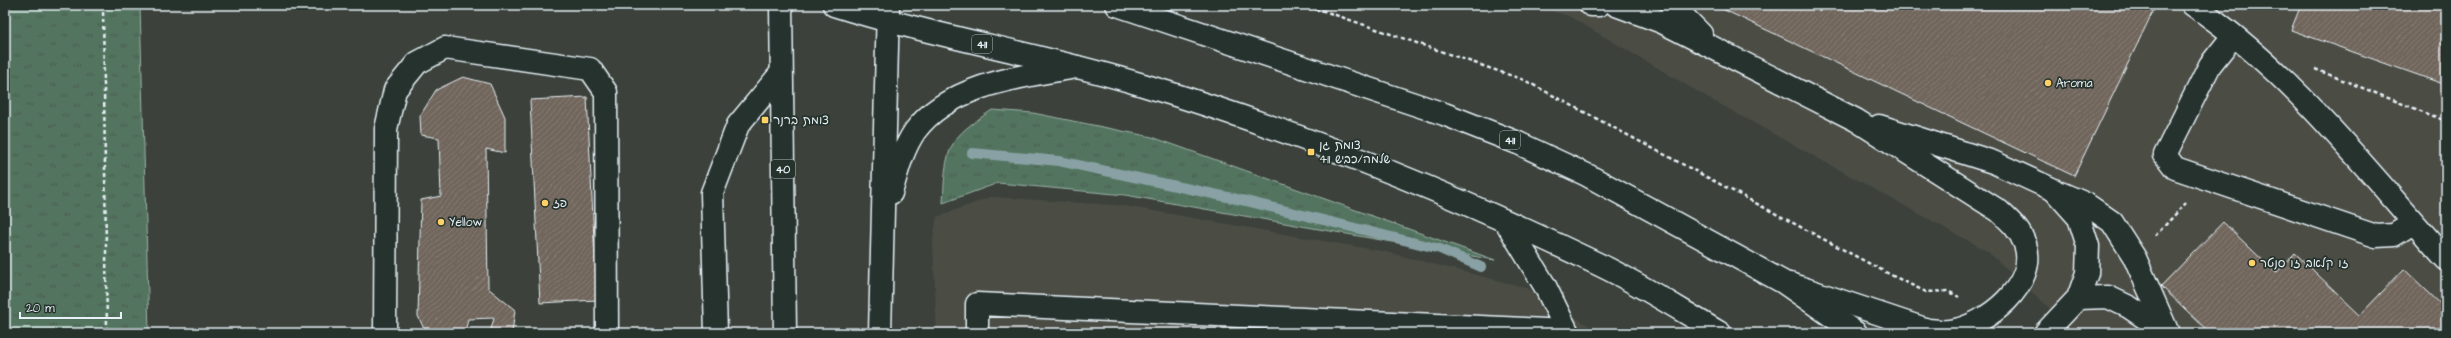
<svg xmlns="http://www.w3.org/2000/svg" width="2451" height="338" font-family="'Architects Daughter','Playpen Sans Hebrew',sans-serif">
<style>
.built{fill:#4c4d45}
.grass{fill:url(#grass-tufts);stroke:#9eb2ab}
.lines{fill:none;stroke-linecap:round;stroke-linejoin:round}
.stream{stroke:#89a1a5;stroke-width:10}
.building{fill:url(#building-hatch);stroke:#e8f1f8}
.minor-casing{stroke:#e8f1f8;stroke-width:25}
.major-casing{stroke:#e8f1f8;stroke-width:25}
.highway-casing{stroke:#e8f1f8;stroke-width:25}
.path{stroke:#e8f1f8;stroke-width:2.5;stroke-dasharray:4 3;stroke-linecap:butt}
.minor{stroke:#26332d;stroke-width:22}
.major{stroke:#26332d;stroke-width:22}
.highway{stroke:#26332d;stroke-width:22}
.poi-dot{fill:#ffd166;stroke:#26332d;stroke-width:1.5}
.labels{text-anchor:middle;stroke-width:3.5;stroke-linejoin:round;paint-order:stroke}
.shield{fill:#26332d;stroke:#aeb8bb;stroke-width:1}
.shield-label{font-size:11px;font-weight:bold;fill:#e8f1f8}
.poi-label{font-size:12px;fill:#e8f1f8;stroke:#26332d;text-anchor:start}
</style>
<defs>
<pattern id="grass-tufts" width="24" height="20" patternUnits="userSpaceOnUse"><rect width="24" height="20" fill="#53745e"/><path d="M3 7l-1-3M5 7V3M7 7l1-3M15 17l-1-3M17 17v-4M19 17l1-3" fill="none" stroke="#4c5c53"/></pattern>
<pattern id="building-hatch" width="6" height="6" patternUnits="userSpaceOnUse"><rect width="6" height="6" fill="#71665b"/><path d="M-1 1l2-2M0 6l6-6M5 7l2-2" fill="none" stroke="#857c73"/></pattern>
</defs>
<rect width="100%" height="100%" fill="#3c423b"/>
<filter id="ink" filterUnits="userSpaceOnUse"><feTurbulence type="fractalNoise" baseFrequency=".025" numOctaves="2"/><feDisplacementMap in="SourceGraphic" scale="8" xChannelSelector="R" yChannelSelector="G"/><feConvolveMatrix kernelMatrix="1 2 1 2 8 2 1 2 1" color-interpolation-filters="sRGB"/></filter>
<g filter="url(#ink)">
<path class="built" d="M1531,5h915v328h-369l-90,-82 -273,-150 -145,-85z
M991,197l134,9 261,46 141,36 74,45h-664l-4,-94 4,-22z"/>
<path class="grass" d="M5,5h135l9,328h-144z
M992,110l41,3 119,24 343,123 -370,-65 -127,-12 -55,20c1,-17 1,-46 11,-61 8,-13 25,-23 38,-32z"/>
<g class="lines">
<path class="stream" d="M972,153l87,8 187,40 194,48 41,18"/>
</g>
<path class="building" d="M1714,5h442l-82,171z
M2301,5h145v80l-155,-55z
M463,77l27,7 15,33v36l-19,-4 2,139 27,22 -3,23h-22l4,-15 -26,1 -3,14h-39l-8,-17 3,-116 20,-4 -2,-58 -18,-3 -1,-19 16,-26z
M587,97l10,203 -57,3 -10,-203z
M2223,222l53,51 19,-20 65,62 44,-46 42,40v24h-236l-49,-47z"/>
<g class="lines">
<defs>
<path id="minor" d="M1591,5h8
M1616,5l46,17 194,98 143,91c11,10 21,19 26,33 14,40 -39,82 -75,87 -7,1 -15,-1 -22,-1l-138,-46
M1672,5l29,29
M2193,5c99,67 174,166 253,254
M2233,36l-23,29 -45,90 10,13 201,68 18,-1 19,-12
M1879,126l114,36 61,28 25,28 9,28 -1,27 -9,25 -33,35
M2060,193l26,11 26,18 23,36 33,75
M1506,222l39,64 23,47
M2078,298l30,-1 21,10 39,26
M385,333l1,-204 9,-39 22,-27 28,-15 145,21 16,23 1,241
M716,333l-4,-140 26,-68 43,-52
M977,333v-29l590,27"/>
<path id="major" d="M834,5c101,32 207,49 309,80 157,47 310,109 457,180 42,20 80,45 120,68
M1117,5l327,109 74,29 69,32 196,107 73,51"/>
<path id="highway" d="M781,5l4,328
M891,193c6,-21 11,-43 24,-62 34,-47 109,-55 162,-64
M880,333l8,-328"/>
</defs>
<use href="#minor" class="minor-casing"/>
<use href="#major" class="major-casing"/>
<use href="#highway" class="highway-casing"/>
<path class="path" d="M103,5l4,328
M1287,5l37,6 200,69 367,195 35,17 22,-1 11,6
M2315,69l131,52
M2155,236l31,-33"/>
<use href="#minor" class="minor"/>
<use href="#major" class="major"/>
<use href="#highway" class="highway"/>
</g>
</g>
<g class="poi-dot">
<circle cx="2048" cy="83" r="4"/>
<rect x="761" y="116" width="8" height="8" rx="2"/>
<rect x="1307" y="148" width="8" height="8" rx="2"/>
<circle cx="545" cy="203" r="4"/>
<circle cx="441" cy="222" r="4"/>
<circle cx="2252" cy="263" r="4"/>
</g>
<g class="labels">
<g class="shield">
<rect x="972" y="35" width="20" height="18" rx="3"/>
<rect x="1500" y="131" width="20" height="18" rx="3"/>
<rect x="771" y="160" width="24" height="18" rx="3"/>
</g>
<g class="shield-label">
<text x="982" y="48">411</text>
<text x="1510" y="144">411</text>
<text x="783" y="173">40</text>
</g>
<g class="poi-label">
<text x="2056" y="87">Aroma</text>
<text x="773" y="124">צומת ברנר</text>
<text x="1319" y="149">צומת גן<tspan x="1319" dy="14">שלמה/כביש 411</tspan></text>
<text x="553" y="207">פז</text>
<text x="449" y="226">Yellow</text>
<text x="2260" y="267">זו קלאב זו סנטר</text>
</g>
</g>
<rect width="2451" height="338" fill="none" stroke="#26332d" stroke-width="20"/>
<rect x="10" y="10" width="2431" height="318" fill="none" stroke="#e8f1f8" stroke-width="1.5" filter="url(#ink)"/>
<path d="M20 312v6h101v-6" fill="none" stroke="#e8f1f8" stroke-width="2"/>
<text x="26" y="312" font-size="12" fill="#e8f1f8" stroke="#26332d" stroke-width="3" paint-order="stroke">20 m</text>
</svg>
